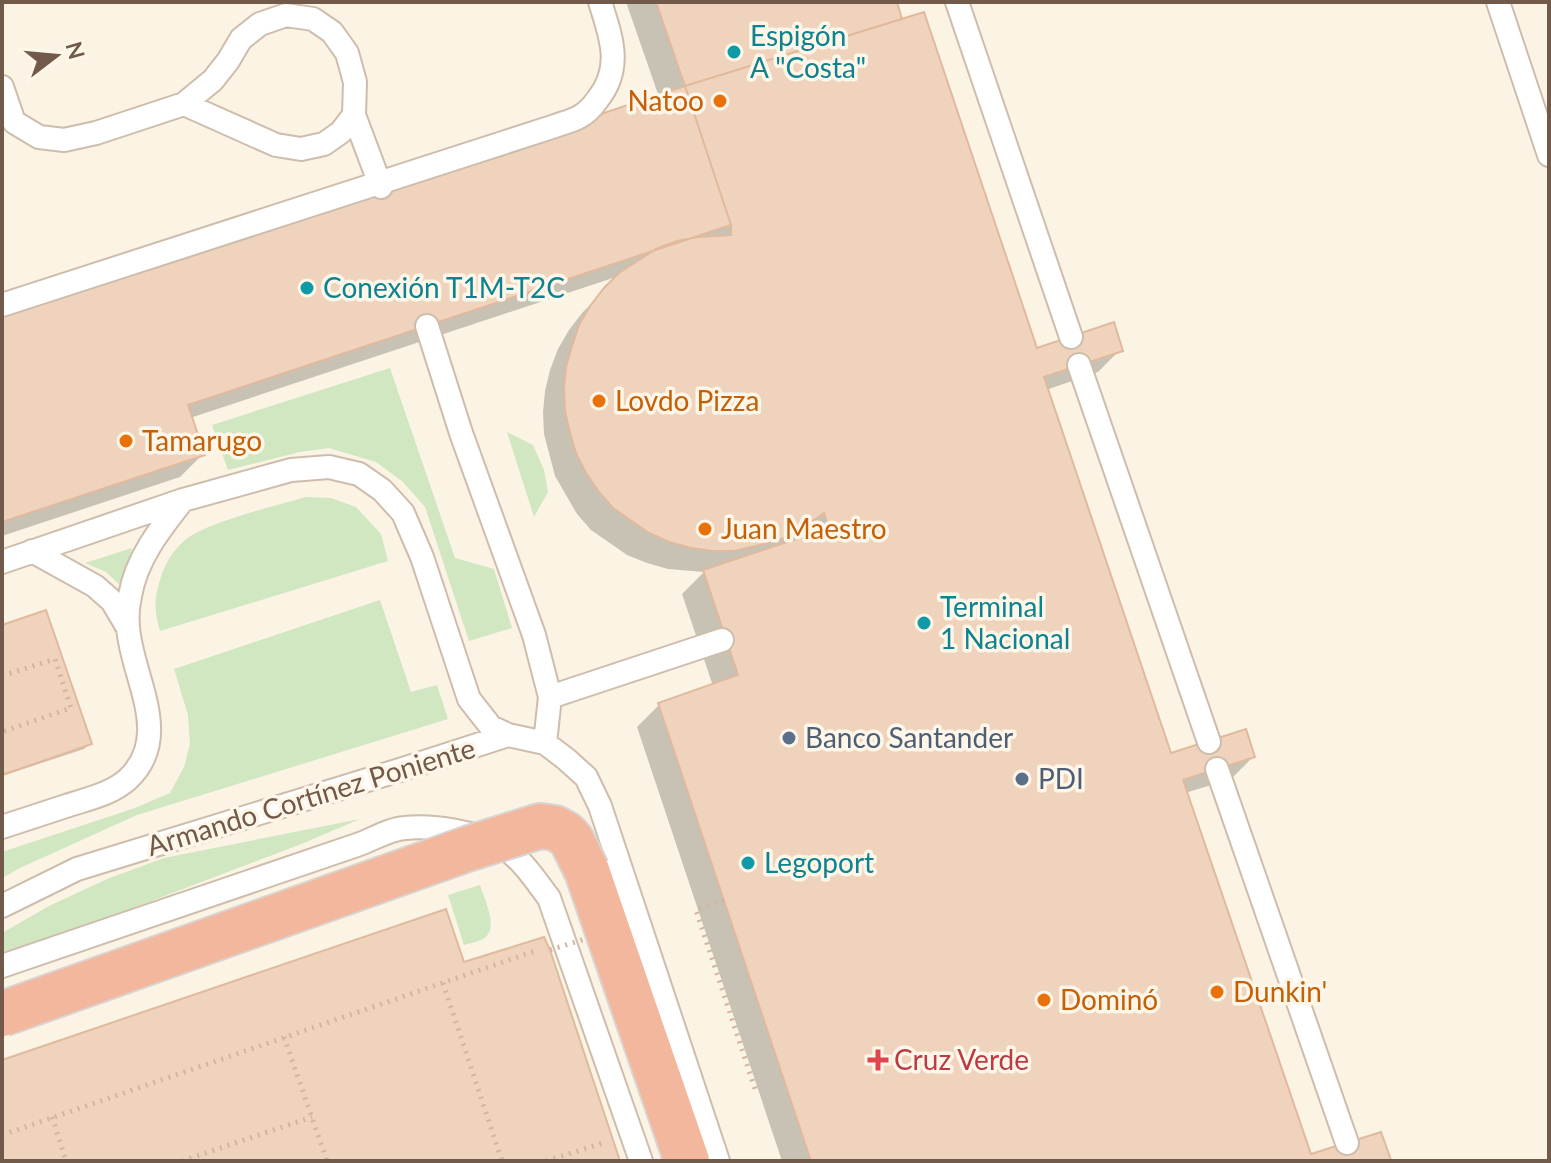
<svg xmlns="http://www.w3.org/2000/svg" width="1551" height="1163" font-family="Lato,sans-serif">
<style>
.green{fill:#d0e7c2}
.shadow{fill:#0003;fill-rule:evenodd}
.building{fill:#efd3bc;stroke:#e1ba9d;stroke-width:2}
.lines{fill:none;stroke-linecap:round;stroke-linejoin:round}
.lane-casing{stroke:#cebdad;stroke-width:26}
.highway-casing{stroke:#dad4d0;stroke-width:48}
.path{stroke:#d3b69f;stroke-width:5;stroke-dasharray:2 6;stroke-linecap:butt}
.lane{stroke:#fff;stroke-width:22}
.highway{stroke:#f2b79d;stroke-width:44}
.highway-bridge-casing{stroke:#dad4d0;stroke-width:48;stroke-linecap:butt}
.path-bridge{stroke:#d3b69f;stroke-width:5;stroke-dasharray:2 6;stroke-linecap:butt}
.highway-bridge{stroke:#f2b79d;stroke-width:44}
.culture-dot{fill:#0f9aa8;stroke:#fef7e9;stroke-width:3}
.food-dot{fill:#e8710a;stroke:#fef7e9;stroke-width:3}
.service-dot{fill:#5c6f8a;stroke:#fef7e9;stroke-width:3}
.health-dot{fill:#e0444e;stroke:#fef7e9;stroke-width:3}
.labels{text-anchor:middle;stroke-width:7;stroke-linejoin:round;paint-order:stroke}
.culture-label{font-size:28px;fill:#0d838f;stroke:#fef7e9;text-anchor:start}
.food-label{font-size:28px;fill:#c56008;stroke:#fef7e9;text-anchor:start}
.service-label{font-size:28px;fill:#4e5e75;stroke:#fef7e9;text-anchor:start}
.street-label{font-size:28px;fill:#715a4a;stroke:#fef7e9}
.health-label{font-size:28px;fill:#be3a42;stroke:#fef7e9;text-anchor:start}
</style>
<rect width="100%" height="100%" fill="#fbf3e3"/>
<path class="green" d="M390,368l65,190 39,11 18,59 -43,13 -44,-134 -22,-25 -27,-20 -47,-14 -29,4 -72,18 -16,-45z
M507,432l26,13 11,25 4,22 -14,25z
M306,497l25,1 25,9 25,27 7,27 -228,70c-6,-21 -6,-33 1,-54 5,-15 11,-25 23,-36 21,-19 92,-35 122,-44z
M132,548l-10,39 -16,-15 -21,-9z
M380,600l31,92 26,-7 11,34 -311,96 -115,52 -20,11v-26l133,-44 35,-15 14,-26 6,-23 -2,-29 -14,-46z
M360,819l-61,26 -171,65 -87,30 -39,12v-19l47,-27 58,-27 57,-21z
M480,885c4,14 20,44 3,54 -6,3 -13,4 -19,6l-16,-50z"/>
<path class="shadow" d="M626,2h269l141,348h84l-22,22 -52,18 124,366 83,1 -22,22 -46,14 125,364 79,2 -2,2h-605l-145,-434 22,-22 54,-19 -31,-92 22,-22 -36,-3 -21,-6 -20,-8 -36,-25 -14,-16 -22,-38 -11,-42 -1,-22 2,-21 5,-21 8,-21 11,-19 13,-17 37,-37 -429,142 12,37 -22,22 -178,59v-221l657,-218zM802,533l2,6 -16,4z
M2,627l87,117 -5,5 -82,27z"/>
<path class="building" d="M656,2h241l5,17 -217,67z
M924,12l113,336 77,-26 9,29 -79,26 127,376 75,-24 9,28 -72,23 128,374 70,-22 10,28 -580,1 -153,-458 80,-28 -35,-105 126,-42 -5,-15 -27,19 -20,9 -43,10h-21l-22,-3 -22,-6 -20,-9 -36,-25 -14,-16 -13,-19 -10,-20 -6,-20 -5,-22 -1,-22 2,-22 6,-21 7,-21 11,-19 14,-18 15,-15 37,-24 21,-8 21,-4 33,-2v-10l-46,-139z
M685,86l46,139 -543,180 17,50 -203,67v-209z
M46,610l46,134 -90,31v-150z
M446,909l18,53 80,-25 6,13 70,211h-618v-101z"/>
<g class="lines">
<defs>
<path id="lane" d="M957,2l114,335
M1498,2l51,153
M2,87l12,35 25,15 25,3 32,-7 88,-29 29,-24 15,-19 13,-22 19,-15 26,-9 27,4 19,13 15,21 8,29 -1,33 -13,17 -17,12 -23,5 -25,-4 -92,-41
M354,115l27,72
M2,305l553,-179c8,-3 17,-5 24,-9 8,-4 14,-11 19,-18 25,-32 13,-62 2,-97
M427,326l34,107 73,202 16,62 -5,46
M1079,365l130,377
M32,551l63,35 17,15 16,27
M2,562l181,-62 108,-30 38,-3 30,7 23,16 21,23 19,44 47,142 22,28 17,8
M550,697l172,-57
M1217,769l130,374
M2,827c21,-7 43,-14 64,-21 21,-7 46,-12 62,-27 46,-43 3,-103 0,-152 -1,-10 0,-22 2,-31 6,-37 30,-67 53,-96
M2,906l75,-37 326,-100 105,-34 37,8 21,16 20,18 14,29 118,355
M2,966l355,-121c15,-5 32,-16 48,-17 28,-3 73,4 98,19 19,12 33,34 46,51l92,263"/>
<path id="highway" d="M587,871l100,290"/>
</defs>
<use href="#lane" class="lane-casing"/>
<use href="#highway" class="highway-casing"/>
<path class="path" d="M2,676l53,-17 16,49 -69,24
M724,900l-28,10 59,179
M443,983l59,178
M284,1037l43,124
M52,1117l14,44
M2,1135l536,-185
M182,1161l130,-44
M546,1161l57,-18"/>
<use href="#lane" class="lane"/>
<use href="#highway" class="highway"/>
<defs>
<path id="highway-bridge" d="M2,1014l468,-166 70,-22 15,2 11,6 6,7 15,30"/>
</defs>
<use href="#highway-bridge" class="highway-bridge-casing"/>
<path class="path-bridge" d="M550,950l38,-12"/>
<use href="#highway-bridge" class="highway-bridge"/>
</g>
<g class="culture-dot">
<circle cx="734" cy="52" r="8"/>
<circle cx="307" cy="288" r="8"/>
<circle cx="924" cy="623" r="8"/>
<circle cx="748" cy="863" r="8"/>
</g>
<g class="food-dot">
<circle cx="720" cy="101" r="8"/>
<circle cx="599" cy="401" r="8"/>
<circle cx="126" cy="441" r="8"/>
<circle cx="705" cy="529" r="8"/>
<circle cx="1217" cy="992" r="8"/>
<circle cx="1044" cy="1000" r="8"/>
</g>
<g class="service-dot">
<circle cx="789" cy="738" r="8"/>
<circle cx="1022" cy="779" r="8"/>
</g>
<path class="health-dot" d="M874 1048h8v8h8v8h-8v8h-8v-8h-8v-8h8z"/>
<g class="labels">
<g class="culture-label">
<text x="750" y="46">Espigón<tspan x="750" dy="32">A "Costa"</tspan></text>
<text x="323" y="298">Conexión T1M-T2C</text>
<text x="940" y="617">Terminal<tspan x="940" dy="32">1 Nacional</tspan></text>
<text x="764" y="873">Legoport</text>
</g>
<g class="food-label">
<text x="704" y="111" text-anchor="end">Natoo</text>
<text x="615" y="411">Lovdo Pizza</text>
<text x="142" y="451">Tamarugo</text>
<text x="721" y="539">Juan Maestro</text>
<text x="1233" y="1002">Dunkin'</text>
<text x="1060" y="1010">Dominó</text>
</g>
<g class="service-label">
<text x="805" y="748">Banco Santander</text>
<text x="1038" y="789">PDI</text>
</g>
<g class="street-label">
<text transform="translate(311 797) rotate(-17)" y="10">Armando Cortínez Poniente</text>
</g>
<g class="health-label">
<text x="894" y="1070">Cruz Verde</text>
</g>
</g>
<rect width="1551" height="1163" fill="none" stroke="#715a4a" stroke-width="8"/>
<g transform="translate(56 56) rotate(74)" stroke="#fef7e9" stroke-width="6" paint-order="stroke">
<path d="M0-6L14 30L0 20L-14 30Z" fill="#715a4a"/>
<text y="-12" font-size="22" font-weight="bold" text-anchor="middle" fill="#715a4a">N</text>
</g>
</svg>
